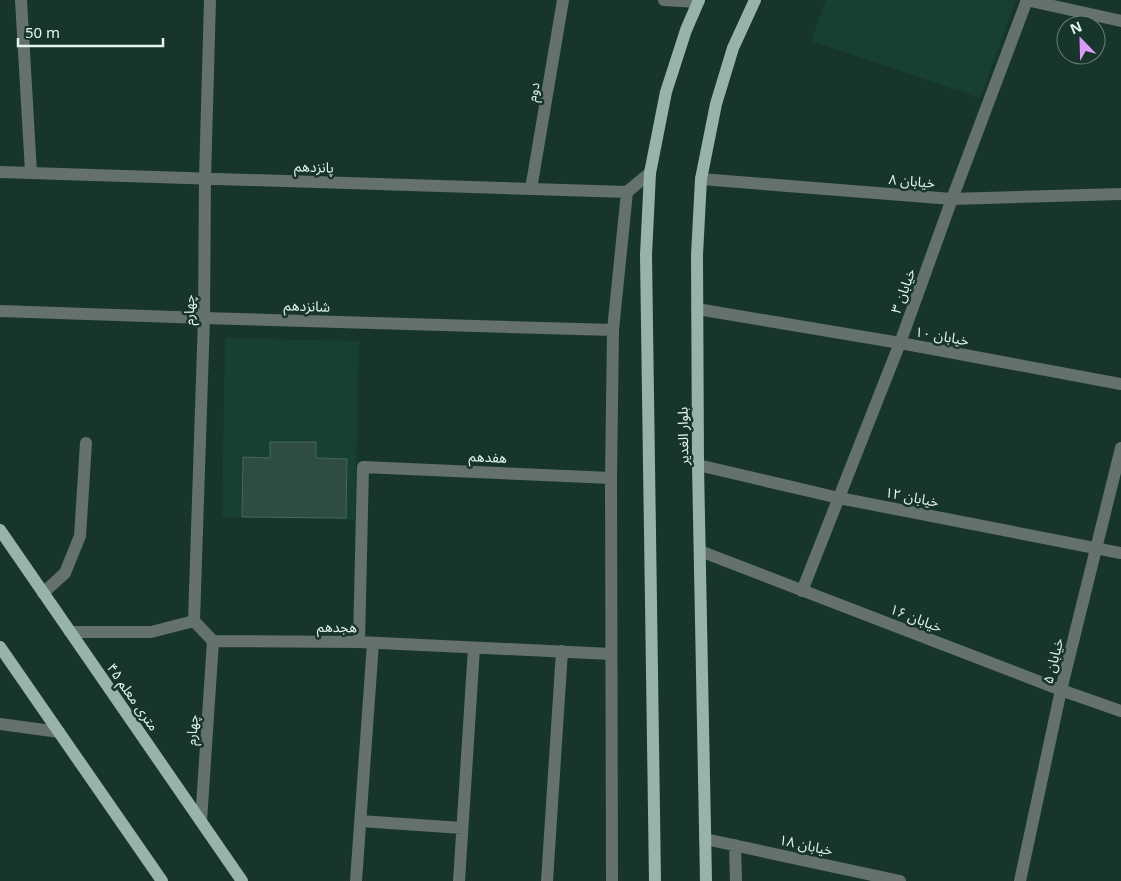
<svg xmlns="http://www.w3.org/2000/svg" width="1121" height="881" font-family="Georgia,'Noto Sans Arabic',serif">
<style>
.built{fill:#173f32}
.building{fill:#2e4c41;stroke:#48665a}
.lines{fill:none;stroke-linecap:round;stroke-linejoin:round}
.minor{stroke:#64716c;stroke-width:12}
.major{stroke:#98b3a8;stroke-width:12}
.labels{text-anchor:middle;stroke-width:5;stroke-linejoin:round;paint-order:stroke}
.street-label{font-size:14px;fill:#e3f4ed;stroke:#18352b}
</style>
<rect width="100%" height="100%" fill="#18352b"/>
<path class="built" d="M826,0h190l-36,98 -169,-57z
M225,338l134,3 -4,179 -133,-3z"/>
<path class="building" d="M270,442h46v16l31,1 -1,59 -104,-1 1,-60 27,1z"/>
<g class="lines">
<path class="minor" d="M21,0l10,172
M664,0l34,2
M1026,0l95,21
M0,172l627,20
M701,179l251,20 169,-5
M531,189l32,-189
M697,309l203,34 221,41
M0,311l204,7 409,12
M698,465l141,33 282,55
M700,551l361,139 60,21
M802,591l98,-248 52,-144 75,-199
M43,593l22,-20 15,-37 6,-93
M194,621l10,-303 1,-140 5,-178
M70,632h81l43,-11 19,20 146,1 252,12
M359,642l4,-175 248,11
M0,724l59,8
M201,821l12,-180
M360,821l102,7
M705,839l195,42
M735,845l1,36
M356,881l17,-238
M459,881l15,-233
M547,881l15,-230
M612,881l-1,-403 2,-148 14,-138 23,-19
M1020,881l41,-191 60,-242"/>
<path class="major" d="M0,530l242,351
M0,647l162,234
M655,881l-9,-626 4,-82 16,-81 20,-62 13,-30
M706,881l-8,-416 -1,-210 4,-76 15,-75 17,-56 22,-48"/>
</g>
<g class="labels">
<g class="street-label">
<text transform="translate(533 92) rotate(-80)" y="5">دوم</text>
<text transform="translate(314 167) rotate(2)" y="5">پانزدهم</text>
<text transform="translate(912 181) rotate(5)" y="5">خیابان ۸</text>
<text transform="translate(903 291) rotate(-70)" y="5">خیابان ۳</text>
<text transform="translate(307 306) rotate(2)" y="5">شانزدهم</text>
<text transform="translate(189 310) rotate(-89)" y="5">چهارم</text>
<text transform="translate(942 336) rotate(10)" y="5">خیابان ۱۰</text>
<text transform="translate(683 436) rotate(-91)" y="5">بلوار الغدیر</text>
<text transform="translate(488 457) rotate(3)" y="5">هفدهم</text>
<text transform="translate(912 497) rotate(11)" y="5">خیابان ۱۲</text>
<text transform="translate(916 618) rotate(21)" y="5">خیابان ۱۶</text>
<text transform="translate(337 627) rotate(1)" y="5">هجدهم</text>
<text transform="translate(1053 661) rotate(-76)" y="5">خیابان ۵</text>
<text transform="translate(133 697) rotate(55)" y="5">۴۵ متری معلم</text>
<text transform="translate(192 730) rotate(-86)" y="5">چهارم</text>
<text transform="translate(806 845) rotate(12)" y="5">خیابان ۱۸</text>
</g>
</g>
<g transform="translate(1081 40) rotate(337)"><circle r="24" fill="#18352b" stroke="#698179"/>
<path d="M0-4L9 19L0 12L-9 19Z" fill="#d89bf8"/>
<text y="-8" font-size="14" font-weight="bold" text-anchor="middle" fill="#e3f4ed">N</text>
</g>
<path d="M18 38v8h145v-8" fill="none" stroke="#e3f4ed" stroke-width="2.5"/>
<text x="25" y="38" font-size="15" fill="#e3f4ed" stroke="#18352b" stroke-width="4" paint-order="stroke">50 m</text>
</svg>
